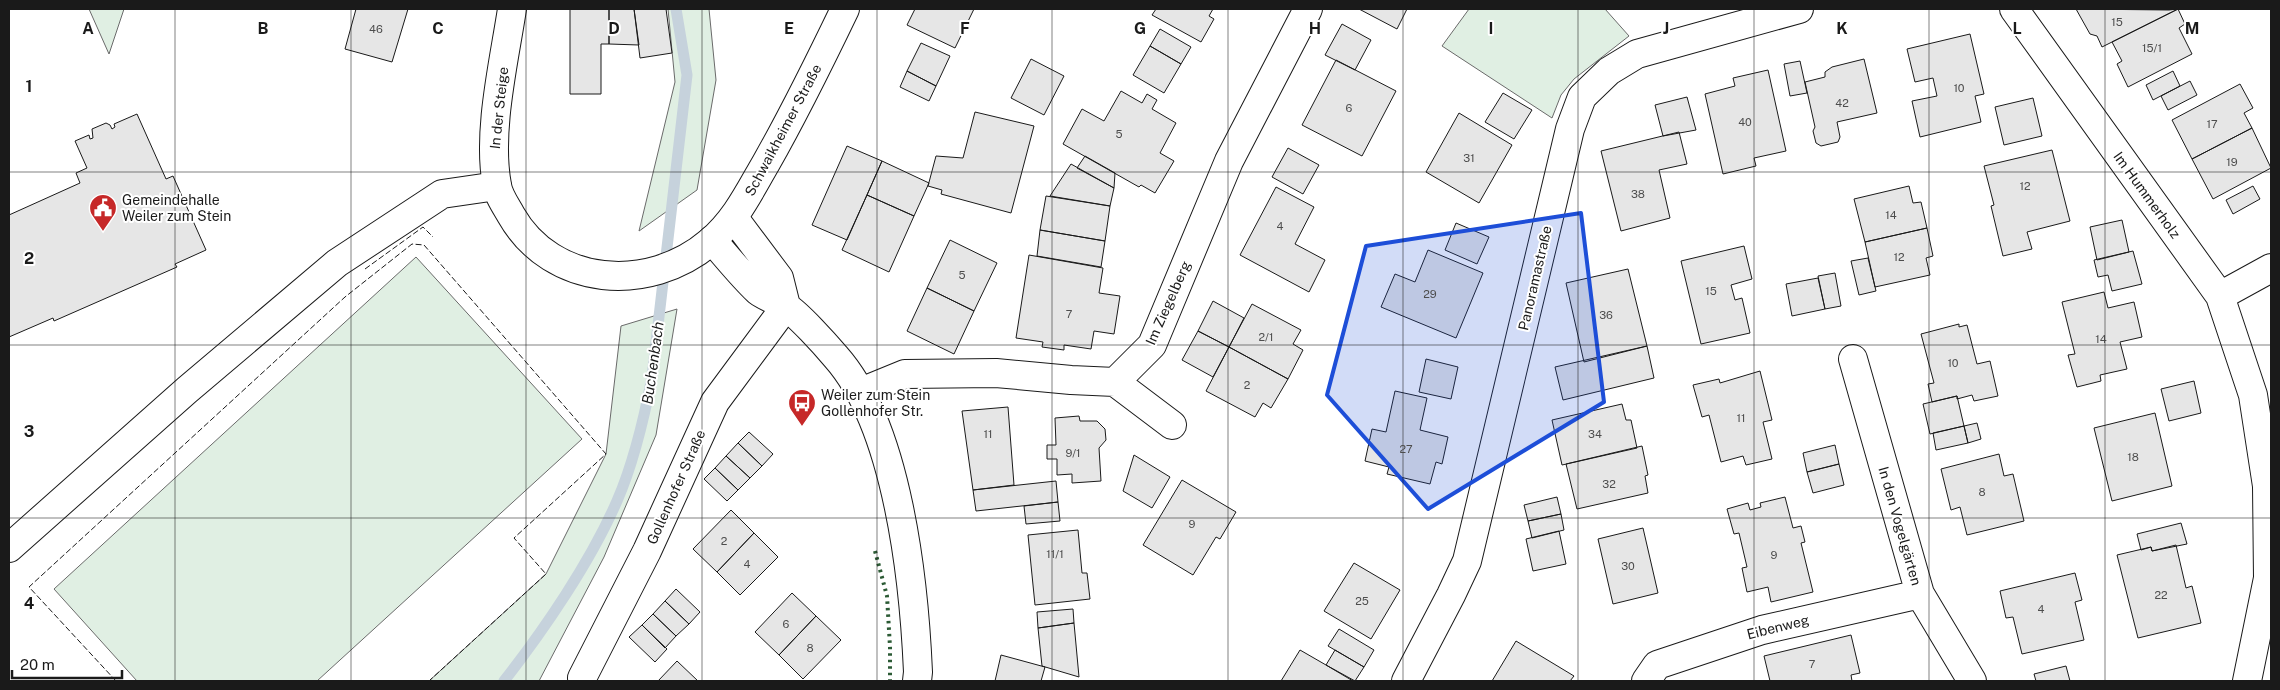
<svg xmlns="http://www.w3.org/2000/svg" width="2280" height="690" font-family="'Public Sans',sans-serif">
<style>
.green{fill:#e0efe3;stroke:#6a6a6a}
.lines{fill:none;stroke-linecap:round;stroke-linejoin:round}
.stream{stroke:#c6d2dc;stroke-width:11}
.building{fill:#e6e6e6;stroke:#1a1a1a}
.minor-casing{stroke:#1a1a1a;stroke-width:30}
.tertiary-casing{stroke:#1a1a1a;stroke-width:30}
.secondary-casing{stroke:#1a1a1a;stroke-width:30}
.minor{stroke:#fff;stroke-width:28}
.tertiary{stroke:#fff;stroke-width:28}
.secondary{stroke:#fff;stroke-width:28}
.hedge{stroke:#2b5a34;stroke-width:4;stroke-dasharray:2.5 4;stroke-linecap:butt}
.fence{stroke:#1a1a1a;stroke-width:1;stroke-dasharray:6 2.5;stroke-linecap:butt}
.marked{fill:#1d4ed8;fill-opacity:0.2;stroke:#1d4ed8;stroke-width:4;stroke-linejoin:round}
.grid{fill:none;stroke:#1a1a1a;stroke-width:1;stroke-opacity:0.55}
.labels{text-anchor:middle;stroke-width:4;stroke-linejoin:round;paint-order:stroke}
.number-label{font-size:11px;fill:#4d4d4d}
.street-label{font-size:14px;fill:#1a1a1a;stroke:#fff}
.poi-label{font-size:14px;fill:#1a1a1a;stroke:#fff;text-anchor:start}
.water-label{font-size:15px;font-style:italic;fill:#1a1a1a;stroke:#fff}
.grid-label{font-size:16px;text-anchor:middle;font-weight:bold;fill:#1a1a1a;stroke:#fff;stroke-width:4;stroke-linejoin:round;paint-order:stroke}
</style>
<rect width="100%" height="100%" fill="#fff"/>
<path class="green" d="M89,9h35l-15,45z
M668,9h41l7,71 -19,110 -58,41 36,-149z
M1469,9h136l24,27 -55,43 -13,16 -9,23 -110,-72z
M416,257l166,182 -265,242h-180l-83,-92z
M677,309l-21,126 -52,122 -65,124h-110l117,-107 60,-120 15,-128z"/>
<g class="lines">
<path class="stream" d="M504,681c40,-51 87,-120 113,-180 17,-39 27,-82 35,-124l35,-302 -11,-66"/>
</g>
<path class="building" d="M356,9h52l-16,53 -47,-13z
M570,9h39v35h-8v50h-31z
M609,9h25l5,36 -30,-1z
M634,9h32l6,44 -32,5z
M915,9h59l-19,39 -48,-23z
M1156,9h57l-4,7 5,3 -13,23 -49,-27z
M1359,9h48l-10,20z
M2076,9l93,1 9,-1 -76,38 -5,-11 -7,-2z
M2178,9l7,15 -6,4 13,26 -64,33 -11,-23 5,-3 -10,-19z
M1342,24l29,16 -16,30 -30,-15z
M1160,29l31,18 -10,17 -31,-18z
M1970,34l14,60 -9,2 6,26 -61,15 -8,-36 25,-5 -4,-18 -18,4 -8,-33z
M921,43l29,13 -14,30 -29,-15z
M1150,46l31,18 -17,29 -31,-18z
M1031,59l33,17 -20,39 -33,-17z
M1864,59l13,54 -40,9 3,15 -2,5 -17,4 -5,-3 -3,-12 2,-4 -10,-45 20,-5v-5l7,-5z
M1336,60l60,31 -34,65 -60,-31z
M1800,61l7,32 -17,3 -6,-32z
M1768,70l18,81 -32,7 2,8 -33,8 -18,-80 30,-8 -2,-8z
M907,71l29,15 -7,15 -29,-14z
M2173,71l7,15 -27,14 -7,-15z
M2190,81l7,14 -29,15 -7,-14z
M2240,84l13,24 -9,5 8,15 -60,31 -20,-39z
M1121,91l21,12 5,-9 10,6 -5,9 24,14 -16,30 14,8 -19,32 -14,-8 -2,2 -76,-43 19,-35 22,12z
M1503,93l29,17 -18,29 -29,-17z
M1687,97l9,33 -33,6 -8,-31z
M2033,98l9,38 -38,9 -9,-38z
M975,112l59,14 -23,87 -70,-19 1,-4 -14,-4 8,-30 27,2z
M1459,113l53,32 -33,58 -53,-31z
M137,114l29,65 7,-3 33,74 -31,14 2,3 -123,54 -1,-3 -44,19v-122l71,-32 -4,-10 11,-5 -12,-27 14,-6 1,4 3,-1 -1,-9 14,-6 4,2 2,4 3,-2 -1,-3z
M2252,128l19,40 -58,31 -21,-40z
M1679,132l8,32 -28,6 11,48 -49,13 -20,-80z
M847,146l35,15 -35,79 -35,-15z
M1288,148l31,17 -16,29 -31,-17z
M2052,150l18,71 -43,11 5,17 -29,7 -12,-50 3,-1 -10,-39z
M1085,156l30,17 -1,15 -37,-20z
M882,161l47,22 -15,33 -47,-21z
M1071,164l43,24 -4,18 -60,-10z
M1909,186l4,17 8,-1 6,26 -62,14 -11,-43z
M2253,186l7,13 -27,15 -7,-14z
M1276,187l38,20 -19,37 30,16 -16,32 -69,-37z
M867,195l47,21 -25,56 -47,-22z
M1046,196l64,10 -5,35 -65,-11z
M2122,220l7,32 -32,8 -7,-33z
M1456,223l33,14 -12,27 -32,-14z
M1927,228l6,28 -7,2 4,17 -55,12 -10,-45z
M1040,230l65,11 -4,26 -64,-11z
M950,240l47,23 -23,48 -47,-23z
M1744,246l8,33 -21,6 4,15 7,-2 8,35 -49,11 -20,-83z
M1428,250l55,23 -27,65 -75,-31 14,-33 20,8z
M2133,251l9,33 -30,7 -4,-16 -10,2 -4,-17z
M1029,255l74,13 -4,25 21,3 -6,38 -20,-3 -3,18 -27,-4v5l-22,-3 1,-5 -27,-4z
M1868,258l8,33 -17,4 -8,-34z
M1628,269l19,77 -63,16 -18,-79z
M1835,273l6,33 -16,3 -7,-33z
M1818,278l7,31 -33,7 -6,-32z
M927,288l47,23 -20,43 -47,-23z
M2104,292l4,16 26,-6 8,35 -22,5 7,27 -27,6 1,6 -24,6 -9,-32 7,-1 -13,-52z
M1213,301l31,17 -15,29 -31,-16z
M1252,304l49,26 -8,14 10,6 -15,29 -59,-32z
M1959,324v3l8,-2 10,39 13,-3 8,35 -24,5 -2,-6 -15,4v-3l-25,6 -4,-18 6,-1 -13,-49z
M1198,331l31,16 -16,30 -31,-17z
M1647,346l7,32 -91,22 -8,-33z
M1229,347l59,32 -17,29 -8,-5 -8,14 -49,-26z
M1426,359l32,8 -7,32 -32,-7z
M1760,371l12,49 -9,2 9,37 -26,6 -3,-9 -22,6 -12,-47 -7,2 -9,-32 26,-6 1,4z
M2194,381l7,32 -32,8 -8,-32z
M1395,391l32,7 -7,32 28,7 -6,27 -6,-2 -6,22 -43,-10 2,-7 -24,-6 7,-32 14,3z
M1957,396l7,30 -34,8 -7,-30z
M1622,404l4,16h5l6,28 -75,17 -10,-45z
M1008,407l6,78 -41,5 -11,-79z
M2155,413l17,73 -60,15 -18,-73z
M1079,416l1,5h17l8,8 1,11 -7,8 2,33 -29,2v-9l-15,1v-16h-10v-14h9l-1,-27z
M1977,423l4,16 -13,4 -4,-17z
M1964,426l4,17 -32,7 -3,-17z
M749,432l24,22 -11,12 -24,-23z
M738,443l24,23 -12,12 -24,-22z
M1835,445l4,19 -32,8 -4,-19z
M1642,446l6,29 -3,1 3,17 -71,16 -11,-45z
M1999,454l5,22 9,-2 11,47 -57,14 -7,-28 -9,3 -10,-41z
M1134,455l36,22 -18,31 -29,-17z
M726,456l24,22 -12,12 -23,-22z
M1839,464l5,21 -31,8 -6,-21z
M715,468l23,22 -11,11 -23,-22z
M1182,480l54,32 -16,27 -4,-2 -23,38 -50,-30z
M1056,481l2,21 -82,9 -3,-21z
M1557,497l4,17 -33,7 -4,-16z
M1785,497l8,31 8,-2 4,16 -4,1 12,49 -42,10 -3,-15 -21,5 -5,-24 5,-1 -8,-34 -5,1 -7,-25 21,-6 2,7 11,-3 -1,-4z
M1058,502l2,19 -34,3 -2,-18z
M731,510l23,23 -37,39 -24,-23z
M1561,514l3,16 -32,8 -4,-17z
M2181,523l6,21 -35,7 -1,-4 -10,3 -4,-16z
M1643,528l15,65 -45,11 -15,-65z
M1078,530l4,43h5l3,26 -55,6 -7,-70z
M1559,531l7,33 -33,7 -7,-32z
M754,533l24,24 -38,38 -23,-23z
M2176,545l10,43 6,-2 9,37 -63,15 -21,-83 34,-8 1,4z
M1354,563l46,27 -29,49 -47,-28z
M2075,573l7,27 -7,2 9,38 -62,14 -9,-37 -7,1 -6,-27z
M676,589l24,23 -11,12 -24,-23z
M792,593l24,23 -37,39 -24,-23z
M665,601l24,23 -13,12 -23,-22z
M1073,609l1,14 -36,5 -1,-16z
M653,614l23,22 -11,12 -23,-23z
M816,616l25,24 -38,39 -24,-24z
M1074,623l5,54 -37,-11 -4,-38z
M642,625l25,24 -12,13 -26,-25z
M1339,629l35,21 -10,17 -36,-21z
M1851,635l9,38 -9,2 1,6h-82l-6,-25z
M1516,641l58,35 -4,5h-78z
M1300,650l26,15 27,16h-72z
M1335,650l29,17 -9,14 -29,-16z
M1001,655l44,12 -4,14h-46z
M677,661l21,20h-40z
M2066,666l4,15h-34l-2,-7z"/>
<g class="lines">
<defs>
<path id="minor" d="M2014,9l206,287 33,99 14,91 1,92 -21,103
M2220,296l51,-28
M1853,359l67,235 52,87
M1115,382l57,43
M861,392l44,-18 91,-1 75,7 44,2 37,-37 77,-184 79,-152
M9,548l178,-158 150,-127 105,-69 55,-8
M582,678l65,-127 68,-149 71,-96
M1406,681l45,-86 16,-34 103,-432 12,-32 27,-26 28,-17 162,-45
M1646,681l11,-16 105,-35 158,-36"/>
<path id="tertiary" d="M734,218l45,60 7,28
M712,240c15,17 30,36 46,51 8,6 18,9 27,15 13,8 40,38 51,51 62,70 78,224 82,315l-1,9"/>
<path id="secondary" d="M512,9c-8,53 -25,123 -15,176 1,10 9,21 14,30 41,72 138,79 199,27 26,-22 39,-50 56,-79 29,-51 54,-102 79,-154"/>
</defs>
<use href="#minor" class="minor-casing"/>
<use href="#tertiary" class="tertiary-casing"/>
<use href="#secondary" class="secondary-casing"/>
<use href="#minor" class="minor"/>
<use href="#tertiary" class="tertiary"/>
<use href="#secondary" class="secondary"/>
<path class="hedge" d="M875,551l12,45 3,51v34"/>
<path class="fence" d="M365,269l58,-42 10,10
M116,681l-87,-94 316,-290 67,-53 12,1 182,209 -92,84 32,36 -117,107"/>
</g>
<path class="marked" d="M1581,213l23,189 -176,107 -101,-114 39,-149z"/>
<path class="grid" d="M175,9v672M351,9v672M526,9v672M702,9v672M877,9v672M1052,9v672M1228,9v672M1403,9v672M1578,9v672M1754,9v672M1929,9v672M2105,9v672M9,172h2262M9,345h2262M9,518h2262"/>
<defs>
<symbol id="civic-pin" viewBox="-11 -11 22 30"><path d="M0 17L-7.5 6A9.5 9.5 0 1 1 7.5 6Z" fill="#c62828" stroke="#fff"/><path d="M-.6-6.5H3V-4.5H.6V-3L4-1V1h2V6H-6V1h2V-1L-.6-3ZM-1.2 2.5V6h2.4V2.5Z" fill="#fff"/></symbol>
<symbol id="bus-pin" viewBox="-11 -11 22 30"><path d="M0 17L-7.5 6A9.5 9.5 0 1 1 7.5 6Z" fill="#c62828" stroke="#fff"/><path d="M-5-6H5V4H4V6H2V4H-2V6H-4V4H-5ZM-3.5-4V0h7V-4ZM-3.5 1.2v1.5H-2V1.2ZM2 1.2v1.5H3.5V1.2Z" fill="#fff"/></symbol>
</defs>
<g fill-rule="evenodd">
<use href="#civic-pin" x="87" y="192" width="32" height="43"/>
<use href="#bus-pin" x="786" y="387" width="32" height="43"/>
</g>
<g class="labels">
<g class="number-label">
<text x="2117" y="26">15</text>
<text x="376" y="33">46</text>
<text x="2152" y="52">15/1</text>
<text x="1959" y="92">10</text>
<text x="1842" y="107">42</text>
<text x="1349" y="112">6</text>
<text x="1745" y="126">40</text>
<text x="2212" y="128">17</text>
<text x="1119" y="138">5</text>
<text x="1469" y="162">31</text>
<text x="2232" y="166">19</text>
<text x="2025" y="190">12</text>
<text x="1638" y="198">38</text>
<text x="1891" y="219">14</text>
<text x="1280" y="230">4</text>
<text x="1899" y="261">12</text>
<text x="962" y="279">5</text>
<text x="1711" y="295">15</text>
<text x="1430" y="298">29</text>
<text x="1069" y="318">7</text>
<text x="1606" y="319">36</text>
<text x="1266" y="341">2/1</text>
<text x="2101" y="343">14</text>
<text x="1953" y="367">10</text>
<text x="1247" y="389">2</text>
<text x="1741" y="422">11</text>
<text x="988" y="438">11</text>
<text x="1595" y="438">34</text>
<text x="1406" y="453">27</text>
<text x="1073" y="457">9/1</text>
<text x="2133" y="461">18</text>
<text x="1609" y="488">32</text>
<text x="1982" y="496">8</text>
<text x="1192" y="528">9</text>
<text x="724" y="545">2</text>
<text x="1055" y="558">11/1</text>
<text x="1774" y="559">9</text>
<text x="747" y="568">4</text>
<text x="1628" y="570">30</text>
<text x="2161" y="599">22</text>
<text x="1362" y="605">25</text>
<text x="2041" y="613">4</text>
<text x="786" y="628">6</text>
<text x="810" y="652">8</text>
<text x="1812" y="668">7</text>
</g>
<g class="street-label">
<text transform="translate(499 108) rotate(-84)" y="5">In der Steige</text>
<text transform="translate(783 130) rotate(-62)" y="5">Schwaikheimer Straße</text>
<text transform="translate(2147 195) rotate(54)" y="5">Im Hummerholz</text>
<text transform="translate(1535 278) rotate(-77)" y="5">Panoramastraße</text>
<text transform="translate(1168 303) rotate(-66)" y="5">Im Ziegelberg</text>
<text transform="translate(676 487) rotate(-66)" y="5">Gollenhofer Straße</text>
<text transform="translate(1900 526) rotate(74)" y="5">In den Vogelgärten</text>
<text transform="translate(1778 627) rotate(-14)" y="5">Eibenweg</text>
</g>
<g class="poi-label">
<text x="122" y="205">Gemeindehalle<tspan x="122" dy="16">Weiler zum Stein</tspan></text>
<text x="821" y="400">Weiler zum Stein<tspan x="821" dy="16">Gollenhofer Str.</tspan></text>
</g>
<g class="water-label">
<text transform="translate(653 363) rotate(-82)" y="5">Buchenbach</text>
</g>
</g>
<g class="grid-label">
<text x="88" y="34">A</text>
<text x="263" y="34">B</text>
<text x="438" y="34">C</text>
<text x="614" y="34">D</text>
<text x="789" y="34">E</text>
<text x="965" y="34">F</text>
<text x="1140" y="34">G</text>
<text x="1315" y="34">H</text>
<text x="1491" y="34">I</text>
<text x="1666" y="34">J</text>
<text x="1842" y="34">K</text>
<text x="2017" y="34">L</text>
<text x="2192" y="34">M</text>
<text x="29" y="92">1</text>
<text x="29" y="264">2</text>
<text x="29" y="437">3</text>
<text x="29" y="609">4</text>
</g>
<rect width="2280" height="690" fill="none" stroke="#1a1a1a" stroke-width="20"/>
<path d="M12 670v8h110v-8" fill="none" stroke="#1a1a1a" stroke-width="2.5"/>
<text x="20" y="670" font-size="15" fill="#1a1a1a" stroke="#ffffff" stroke-width="4" paint-order="stroke">20 m</text>
</svg>
